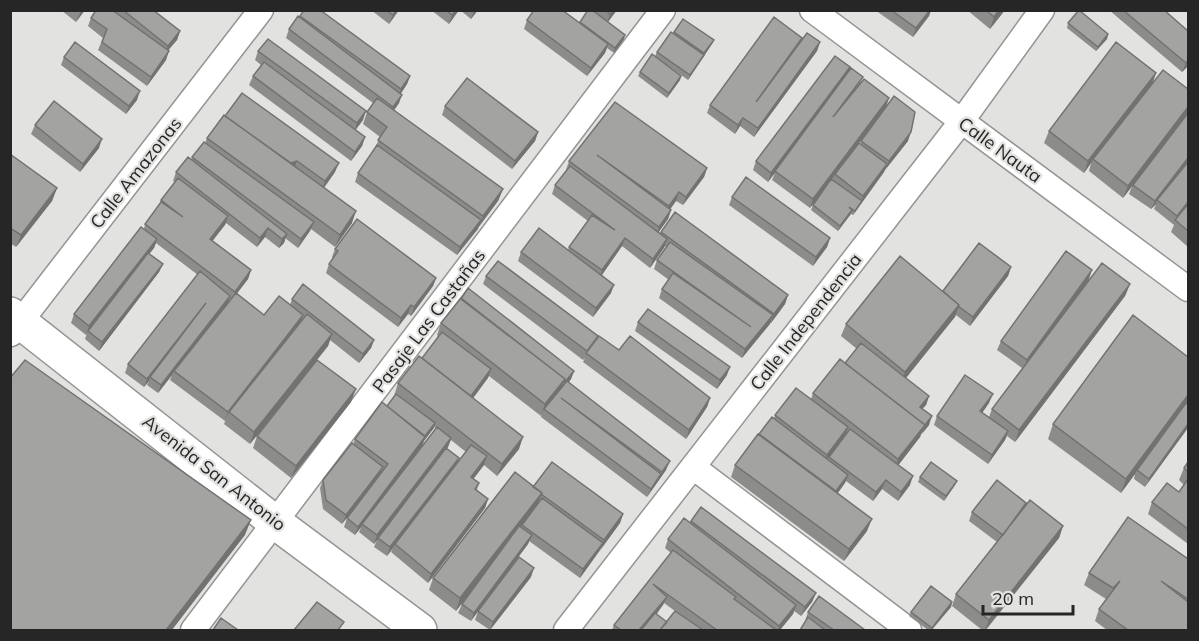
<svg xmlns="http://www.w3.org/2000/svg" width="1199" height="641" font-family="Mulish,sans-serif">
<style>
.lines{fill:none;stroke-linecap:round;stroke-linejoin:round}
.minor-casing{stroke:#949593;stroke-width:27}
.secondary-casing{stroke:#949593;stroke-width:36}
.minor{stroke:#fff;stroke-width:24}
.secondary{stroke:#fff;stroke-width:33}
.wall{fill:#8c8d8a;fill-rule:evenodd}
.shaded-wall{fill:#727371}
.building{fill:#a3a4a1;stroke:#727371;stroke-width:1.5}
.labels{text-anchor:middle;stroke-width:4.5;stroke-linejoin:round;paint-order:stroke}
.street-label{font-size:18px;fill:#252625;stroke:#e2e3e0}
</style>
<rect width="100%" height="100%" fill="#e2e3e0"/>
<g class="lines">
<defs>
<path id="minor" d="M812,10l376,279
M11,334l250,-324
M693,467l216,163
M193,630l470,-620
M566,630l395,-508 81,-112"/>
<path id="secondary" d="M10,314l266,209 144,107"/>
</defs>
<use href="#minor" class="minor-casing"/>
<use href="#secondary" class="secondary-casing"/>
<use href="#minor" class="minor"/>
<use href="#secondary" class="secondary"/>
</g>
<path class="wall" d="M61,10h24l-9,12z
M96,10h57l27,21 -3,9 -9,10 -2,10 -19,26 -49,-36 5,-12 -15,-12 3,-8z
M304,10l106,66 -3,8 -6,9 -2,10 -5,7 109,79 -5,12 -41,54 -102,-73 3,-9 17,-25 5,-11 -17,-13 4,-12 6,-9 -87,-65 3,-9 10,-12z
M371,10h28l-10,14z
M431,10h28l-10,14z
M460,10h18l-7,9z
M588,10h29l-9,12 16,17 -10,14 -7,-5 -2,5 -18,23 -63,-47 3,-9 53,3z
M875,10h56l-2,6 -16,21z
M967,10h38l-15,19z
M1109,10h55l24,21v36v-1l-6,6z
M1068,23l40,11 -1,5 -11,12 -29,-23z
M674,32l40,8 -2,4 -24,36 -22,-16 15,12 -1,4 -13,18 -29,-22 2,-4 15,-16 2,-4z
M800,42h20l-3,9 -63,86 -14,-11 -5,8 -28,-21 3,-8z
M258,51l105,69 -8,10 10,7 -3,9 -11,15 -102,-76 4,-9 8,-11 -6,-5z
M64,57l73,43 -11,14 -65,-49z
M850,67l-1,5 12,10 25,25 -27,36 1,1 1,-3h47l-23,29 -1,2 -31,43 -2,-1 -13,17 -27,-21 2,-5 5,-8 -8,11 -38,-28 3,-7 -7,9 -15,-12 3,-9z
M1156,73l-4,11 36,5v158l-17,-15 3,-7 -20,-16 2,-5 -5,5 -22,-15 3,-8 -9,12 -34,-27 2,-8 -7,10 -40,-30 5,-12z
M445,106l93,26 -3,9 -23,28 -70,-54z
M224,115l111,57 -11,16 28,35 -17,24 -24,-18 -13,19 -13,-10 -1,5 -5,5 -14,-11 -8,10 -31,-24 -14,18 39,29 -3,9 -11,14 27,22 26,-10 2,-6 82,41 -3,8 -12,15 -29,-23 -2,6 -78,98 -26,-20 2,-5 -1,2 -55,-41 2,-5 -14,18 -11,-8 2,-4 -5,6 -19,-14 3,-9 70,-89 -42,-32 -2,5 -5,6 14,10 -4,8 -60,79 -14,-12 2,-6 -1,2 -15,-12 3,-9 70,-85 1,-5 14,-18 2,-6 14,-18 -2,-1 3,-9 15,-13 14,-16 2,-5z
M35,125l64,23 -19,24 -49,-38z
M10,154l47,34 -5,13 -36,46 -6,-4z
M569,161l138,7 -3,9 -21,28 -7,-4 -6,8 1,1 -3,9 -10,13 2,2 1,-2 127,63 -3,9 -14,19h-1l-28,35 -83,-60 3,-9 7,-9 -15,-11 3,-9 9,-13 -1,-1 -15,22 -28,-22 -20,29 9,18 -18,24 -75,-56 3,-9 47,-2 1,-3 19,-26 -36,-27 3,-9 12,-15h-1z
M732,197l98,41 -3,9 -14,19 -84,-61z
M335,249l101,29 -3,8 -22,30 -3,-2 -10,13 -72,-54 3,-9 4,-5 -1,-2z
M1011,267l-3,9 -38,50 -14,-11 -50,63 23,18 -3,9 -4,3 7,17 -8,9 -1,3 -22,28 12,20 -12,16 -16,-12 -9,12 -27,-20 -8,12 29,38 -23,30 -113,-84 4,-12 39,-47 1,-3 36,-16 2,-6 32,-30 12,-14 -16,-13 5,-12z
M486,276l110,64 23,10 91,48 -3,9 -21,32 -103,-77 2,-4 -2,2 -100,-76z
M1089,279l41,5 -5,12 -110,146 -8,-6 -2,4 -17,24 -54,-39 3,-9 52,-13 -7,10 7,4 3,-8 30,-41 -25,-18 4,-9z
M638,322l89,53 -10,14 -82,-58z
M441,323l133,48 -3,8 -2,3 97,88 -19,27 -106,-80 1,-3 -1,2 -52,-40 -16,22 46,51 -22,27 -13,-11 -11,14 6,4 -2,7 11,9 -3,9 -57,75 -37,-31 2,-4 -6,8 -13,-9 3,-7 -3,4 -15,-12 2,-5 -6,8 -11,-8 3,-9 14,-18 -19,24 -19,-15 -3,-21 3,-8 30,-36 2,-5 32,-33 7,-10 4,-13 24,-25 16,-22 -1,-1zM434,427l2,1 -32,42 18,-24 2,-5zM451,440l15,12 -9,12 -10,-15z
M1188,357v46l-43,84 -11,-8 1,-5 -14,19 -73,-54 5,-15z
M351,402l-60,76 -38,-30 4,-12z
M1188,462v82l-40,-30 4,-12 27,-10 5,-7 -5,-5 5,-12z
M920,477l35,8 -11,16 -26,-19z
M533,487l90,27 -3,9 -40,55 -51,-37 -1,3 -48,65 51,-32 -41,53 -15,-10 3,-9 -7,10 -13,-8 4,-9 17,-24 -23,31 -27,-21 4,-12z
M1026,503l-1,4 38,19 -4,12 -73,92h-4l-30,-24 4,-12 41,-52 -28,-21 3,-9z
M691,521l125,72 -4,9 -11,14 -7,-5 -1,3 -13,16h-172h4l2,-5 57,-72 -6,-5 3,-9zM664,603l11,8 -8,11 -10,-8z
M1188,559v71h-81l-12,-9 4,-12 7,-10 -22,-14 5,-12z
M952,602l-1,5 -19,23h-4l-19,-14 2,-4z
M808,612l57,18h-65l6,-9h-1z"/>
<path class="shaded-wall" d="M82,10h3l-9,12 4,-9z
M396,10h3l-10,14 4,-9z
M456,10h3l-10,14 3,-9z
M478,10l-7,9 3,-8z
M613,10h4l-10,13 3,-9z
M930,10h1l-2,6 -16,21 3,-9z
M999,10h6l-15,19 4,-12z
M180,31l-3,9 -12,14 3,-8z
M1108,34l-1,5 -11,12 2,-4z
M625,35l-1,4 -10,14 1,-5z
M714,40l-2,4 -24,36 2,-5z
M820,42l-3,9 -63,86 4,-9z
M608,44l-3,9 -18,23 4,-8z
M169,51l-3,9 -19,26 4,-9z
M1188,60v6l-6,6 4,-9z
M850,67l-3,9 -79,106 3,-9z
M1156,73l-4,12 -59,74 -2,4 -7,10 4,-12z
M410,76l-3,8 -9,14 3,-9z
M681,76l-1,4 -13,18 2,-5z
M140,91l-3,9 -11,14 3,-8z
M402,95l-3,8 -9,13 3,-9z
M889,98l-3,9 -76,101 3,-9z
M1188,107v6l-65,85 5,-12z
M366,111l-3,9 -9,12 3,-9z
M743,118l-3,8 -5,8 3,-9z
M538,132l-3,9 -23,28 3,-8z
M911,132l-3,9 -23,29 4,-9z
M365,137l-3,9 -11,15 4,-9z
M102,139l-3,9 -19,24 3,-8z
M1188,158v4l-31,38 -1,4 -5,5 4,-8z
M297,161l-3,8 -4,-5z
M339,163l-4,9 -13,18 3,-9z
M887,164l-3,8 -31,43 2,-4 6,-9 2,-6z
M707,168l-3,9 -21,28 3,-8z
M57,188l-5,13 -36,46 5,-12z
M503,189l-5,12 -20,27 5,-12z
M679,192l-3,9 -10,14 3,-9z
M671,210l-3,9 -12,17 3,-9z
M852,210l-2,5 -12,16 2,-5z
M356,211l-4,12 -17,24 5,-12z
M228,216l-3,9 -18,23 3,-9z
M481,220l-3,9 -21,26 3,-8z
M314,222l-4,9 -12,17 3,-9z
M268,228l-3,9 -8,10 3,-9z
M287,234l-3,9 -5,5 3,-9z
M625,238l-3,8 -23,33 3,-9z
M830,238l-3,9 -14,19 3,-9z
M157,239l-3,9 -65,83h-1l-2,4 3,-9z
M667,239l-3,9 -14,20 3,-9z
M163,264l-4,8 -60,79 3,-9z
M1011,267l-3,9 -38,50 3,-9z
M251,270l-3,9 -16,21 3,-8z
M1092,270l-3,9 -65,90 3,-9z
M436,278l-3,8 -22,30 3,-9z
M1130,284l-5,12 -110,146 4,-12z
M614,285l-3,8 -18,24 3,-9z
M788,295l-3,9 -14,19 3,-9z
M230,296l-3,9 -53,66 -2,4 -14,18 3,-8z
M206,303l-56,74 -1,4 -5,6 3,-8z
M411,305l-3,9 -10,13 3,-9z
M959,305l-4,12 -54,67 4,-12z
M303,315l-3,9 -71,88 -4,9 3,-9z
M773,315l-3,9 -28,34 3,-9z
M332,334l-4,12 -78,98 4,-12z
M374,340l-3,8 -12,15 4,-9z
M730,367l-3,8 -10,14 3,-9z
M491,369l-3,9 -20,27 3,-9z
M574,371l-3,8 -9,12 3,-9z
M565,379l-5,12 -16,18 -3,7 4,-12z
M356,389l-5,13 -60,76 5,-12z
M993,394l-4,9 -12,17 3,-9z
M1188,395v8l-50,68 -1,-1 -2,4 -14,19 5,-14z
M929,396l-3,9 -9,10 3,-8z
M710,398l-3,9 -21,32 3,-9z
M932,416l-3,9 -7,9 3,-9z
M435,423l-1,5 -10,13 -2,5 -59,78h-1l-1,3 -6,8 3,-8z
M1188,424v4l-43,59 4,-8z
M925,425l-5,12 -26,34 4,-12z
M848,427l-3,9 -21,27 3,-8z
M1008,431l-3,9 -17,24 4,-9z
M523,437l-4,12 -22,27 5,-12z
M451,438l-3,9 -74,97 3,-9z
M487,456l-3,9 -16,21 3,-9z
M459,458l-3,9 -61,77 -2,4 -6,8 3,-9z
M670,461l-4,9 -19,27 4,-8z
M383,467l-4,9 -37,48 4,-9z
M848,475l-3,8 -14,19 4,-9z
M913,476l-3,9 -12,16 3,-9z
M886,480l-4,9 -9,12 3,-9z
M957,481l-2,4 -11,16 2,-5z
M542,493l-5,12 -81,106 4,-13z
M488,499l-3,9 -57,75 3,-9z
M623,514l-3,9 -19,26 3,-9z
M872,519l-5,12 -23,30 5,-12z
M251,520l-6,15 -73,95h-6z
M1063,526l-4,12 -74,92 4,-10z
M532,535l-4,9 -57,77 3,-8z
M603,543l-4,8 -19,27 3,-9z
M534,568l-3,9 -41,53 3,-8z
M816,593l-4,9 -11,14 4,-9z
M667,597l-4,8 -20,25h-4z
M952,602l-1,5 -20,23 1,-2z
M796,605l-3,9 -13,16h-2l1,-4z"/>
<path class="building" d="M96,10h16l57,41 -18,26 -49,-35 5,-13 -16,-11z
M123,10h30l27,21 -12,15z
M304,10h16l90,66 -9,13 -101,-73z
M386,10h10l-3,5z
M446,10h10l-4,5z
M534,10h28l46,34 -17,24 -64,-48z
M588,10h4l33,25 -10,13 -35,-26z
M605,10h8l-3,4z
M891,10h39l-14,18z
M986,10h13l-5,7z
M1079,10l29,24 -10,13 -30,-24z
M1123,10h41l24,21v29l-2,3z
M298,16l104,79 -9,12 -104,-78z
M774,17l28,21 -46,64 51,-69 13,9 -62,86 -15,-10 -5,7 -28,-20z
M683,19l31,21 -10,13 -30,-21z
M671,32l33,23 -14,20 -33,-23z
M268,39l98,72 -9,12 -99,-72z
M75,42l65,49 -11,15 -65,-49z
M1116,42l40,31 -68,88 -39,-30z
M652,54l29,22 -12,17 -29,-21z
M835,56l15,11 -79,106 -15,-12z
M264,62l101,75 -10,15 -102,-76z
M851,68l12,9 -30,40 31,-38 25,19 -76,101 -38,-28z
M1163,70l25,19v18l-60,79 -35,-27z
M467,78l71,54 -23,29 -70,-55z
M242,93l97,70 -14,18 -28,-20 -6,2 -66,-47z
M894,96l21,16 -4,20 -22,29 -28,-20z
M377,98l126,91 -20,27 -105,-76 9,-13 -20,-15z
M54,101l48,38 -19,25 -48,-39z
M615,102l92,66 -21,29 -7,-5 -10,14 -72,-51 74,55 -12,17 -90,-66z
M1188,113v45l-33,43 -22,-16z
M224,115l132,96 -16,24 -133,-97z
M204,142l110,80 -13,17 -109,-82z
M859,143l28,21 -24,32 -28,-22z
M377,145l104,75 -21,27 -102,-74z
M10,154l47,34 -36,47 -11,-7z
M188,157l99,77 -5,5 -14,-11 -8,10 -84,-66z
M1188,162v40l-11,14 -20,-16z
M570,166l97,73 -14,20 -28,-21 -23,32 -33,-23 23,-32 23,15 -60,-45z
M746,177l84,61 -14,19 -84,-60z
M178,178l50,38 -18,23 41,31 -16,22 -90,-68 16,-22 22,15 -22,-17z
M831,179l31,22 -7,10 -6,-4 3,3 -12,16 -27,-21z
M1188,204v27l-13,-11z
M675,212l113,83 -14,19 -113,-82z
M357,219l79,59 -22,29 -3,-2 -10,13 -72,-54 9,-13 -3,-2z
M141,227l16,12 -68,87 -15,-12z
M539,228l75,57 -18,23 -75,-56z
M670,242l103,73 -28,34 -83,-60 11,-16 78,54 -94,-67z
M979,243l32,24 -38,50 -15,-11 1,-1 -16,-14z
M1066,251l26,19 -65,90 -26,-19z
M148,253l15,11 -61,78 -14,-11z
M900,256l59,49 -54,67 -59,-48z
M498,261l100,75 -11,15 -101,-75z
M1102,263l28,21 -111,146 -27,-21z
M200,271l30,25 -69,89 -11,-8 56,-74 -59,76 -19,-15z
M303,284l71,56 -11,14 -71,-55z
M468,288l106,83 -9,11 -1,-1 1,-2 -104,-80z
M236,293l28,22 15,-19 24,19 -75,97 -54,-41z
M461,298l104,81 -20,25 -104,-81z
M648,309l82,58 -10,13 -82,-58z
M307,314l25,20 -78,98 -25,-20z
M1133,315l55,42v38l-62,84 -73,-55z
M442,332l49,37 -20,27 -49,-38z
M599,336l20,14 11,-14 80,62 -21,32 -103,-77z
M861,343l68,53 -9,11 12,9 -7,9 -80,-62z
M419,356l104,81 -21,27 -104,-81z
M840,359l85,66 -27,34 -85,-66z
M25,360l226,160 -85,110h-156v-252z
M317,360l39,29 -60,77 -39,-30z
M965,375l28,19 -13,17 28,20 -16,24 -55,-39z
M567,381l103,80 -8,11 -101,-74 100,76 -10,15 -107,-80z
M796,388l52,39 -21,28 -52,-40z
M396,394l39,29 -10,13 -38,-30z
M382,402l43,35 -67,90 -11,-9 41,-54 -33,-25z
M1186,403l2,2v19l-39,55 -12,-9z
M772,417l76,58 -12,16 -77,-57z
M437,427l14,11 -74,97 -15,-11z
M850,429l63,47 -12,16 -15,-12 -10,12 -47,-35z
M758,434l114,85 -23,30 -114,-84z
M352,443l31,24 -37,48 -20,-15 -3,-20z
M471,445l16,11 -16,21 8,6 -4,6 13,10 -57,75 -36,-30z
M446,448l13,10 -69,89 -12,-9z
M552,462l71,52 -19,26 -63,-46 1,-1 -9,-6z
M931,462l26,19 -11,15 -26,-19z
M1188,462v10l-4,-4z
M515,472l27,21 -82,105 -27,-20z
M1188,479v50l-36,-27 15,-19 12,9z
M997,480l29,23 -23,32 -31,-23z
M542,498l61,45 -20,26 -61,-44z
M1030,500l33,26 -74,94 -33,-26z
M701,507l115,86 -11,14 -114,-86z
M1128,517l60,42v40l-27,-18 27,21v28h-60l-29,-21 21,-28 -7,7 -24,-15z
M684,518l112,87 -17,21 -111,-87z
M519,526l13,9 -58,78 -12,-9z
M673,550l63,47 -2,2 42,31h-59l-64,-46 14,13 -28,33h-18l-7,-5z
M519,557l15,11 -41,54 -15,-11z
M931,586l21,16 -20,26 -21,-16z
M819,596l46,34h-31l-26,-18z
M317,602l27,20 -6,8h-44z
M675,611l28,19h-43z
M655,613l12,9 -7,8h-19z
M808,617l17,13h-25z
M221,618l17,12h-25z"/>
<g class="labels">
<g class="street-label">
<text transform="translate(1000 150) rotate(36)" y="6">Calle Nauta</text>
<text transform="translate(136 173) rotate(-52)" y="6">Calle Amazonas</text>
<text transform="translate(429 321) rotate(-53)" y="6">Pasaje Las Castañas</text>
<text transform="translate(806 322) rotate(-52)" y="6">Calle Independencia</text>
<text transform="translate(214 473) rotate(38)" y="6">Avenida San Antonio</text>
</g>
</g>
<rect width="1199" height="641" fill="none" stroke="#252625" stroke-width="24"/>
<path d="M983 605v9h90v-9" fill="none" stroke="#252625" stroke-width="3"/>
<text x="992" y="605" font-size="18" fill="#252625" stroke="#e2e3e0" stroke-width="4.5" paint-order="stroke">20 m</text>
</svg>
